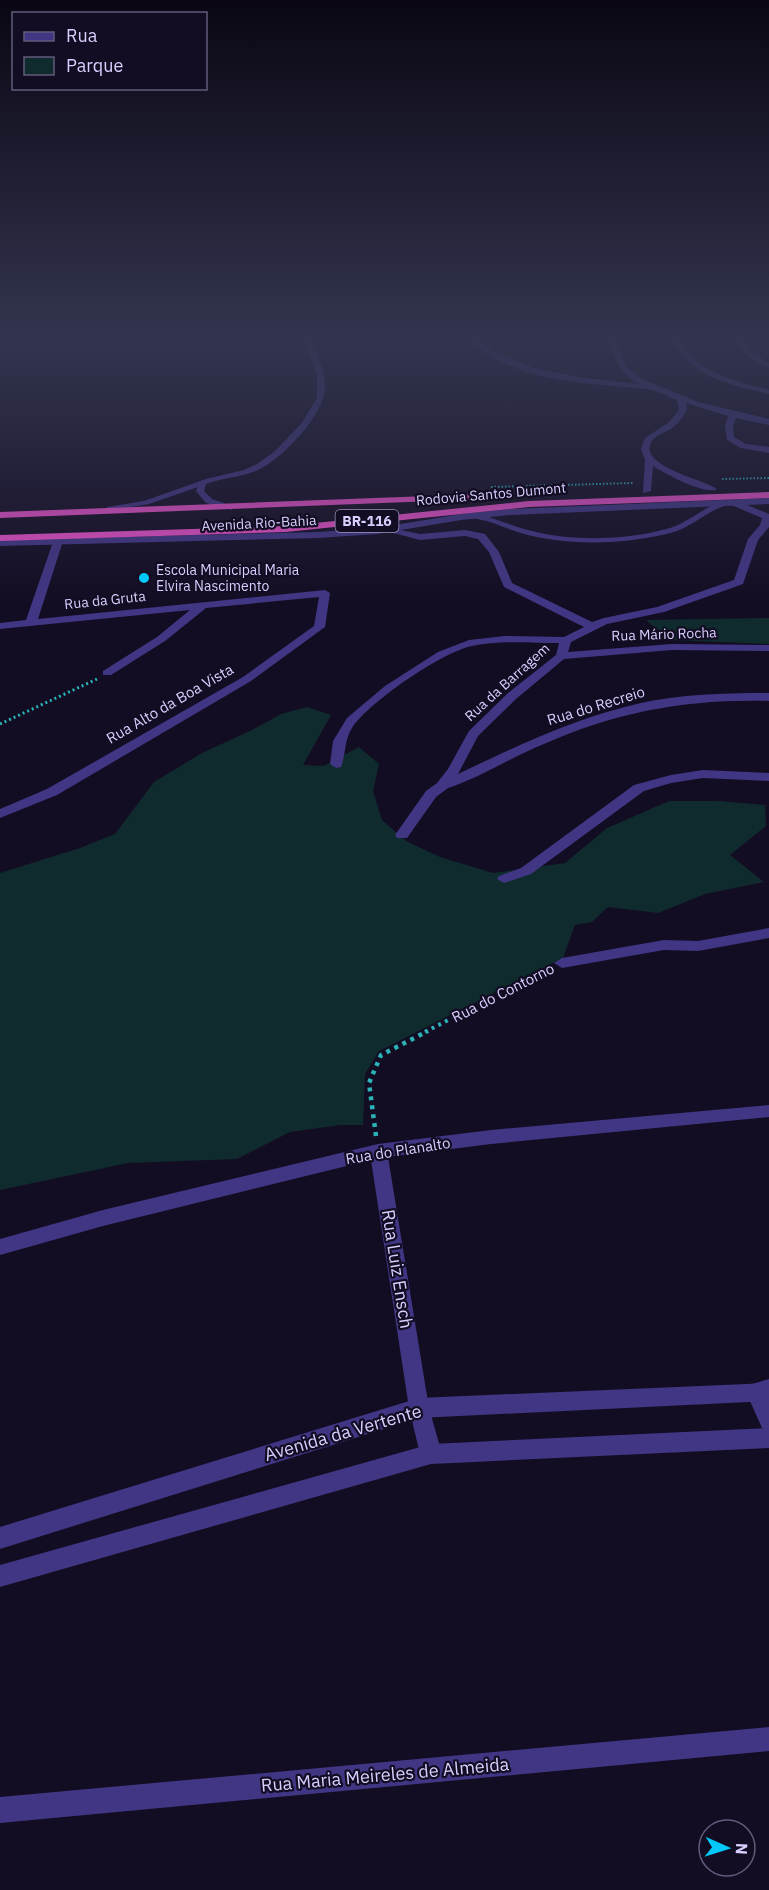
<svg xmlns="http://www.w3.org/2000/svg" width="769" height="1890" font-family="'IBM Plex Sans',sans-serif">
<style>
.green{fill:#102b2d}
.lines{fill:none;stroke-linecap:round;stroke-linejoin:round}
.path-far3{stroke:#2ab3b8;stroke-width:2;stroke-dasharray:1.5 2;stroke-linecap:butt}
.path-far2{stroke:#2ab3b8;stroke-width:3;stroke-dasharray:2 3;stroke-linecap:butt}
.path-far1{stroke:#2ab3b8;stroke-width:4;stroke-dasharray:3 4.5;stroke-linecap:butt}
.path{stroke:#2ab3b8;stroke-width:4.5;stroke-dasharray:4 5;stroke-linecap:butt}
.service{fill:#413684;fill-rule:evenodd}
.minor{fill:#413684;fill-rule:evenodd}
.tertiary{fill:#413684;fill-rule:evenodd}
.trunk{fill:#e850c8;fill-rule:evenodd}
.poi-dot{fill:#00c9fa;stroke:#130d23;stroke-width:2}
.labels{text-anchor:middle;stroke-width:4.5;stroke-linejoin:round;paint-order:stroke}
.far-street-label{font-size:14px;fill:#d9cfff;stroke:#130d23}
.shield{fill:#130d23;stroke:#9e95bd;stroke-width:1.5}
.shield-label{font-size:14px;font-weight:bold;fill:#d9cfff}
.far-poi-label{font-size:14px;fill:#d9cfff;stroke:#130d23;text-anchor:start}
.street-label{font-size:15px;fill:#d9cfff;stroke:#130d23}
.near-street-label{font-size:18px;fill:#d9cfff;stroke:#130d23}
</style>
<rect width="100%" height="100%" fill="#130d23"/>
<path class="green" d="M769,618v26l-100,-4 -23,-20z
M307,707l24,8 -28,50 21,1 35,-19 20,17 -6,27 9,29 24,21 34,16 53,16 72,-10 42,-35 62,-27h50l46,4 1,21 -36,29 34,27 -59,12 -47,19 -50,-6 -16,15 -17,3 -12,33 -184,93 -14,23 -2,51h-23l-50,7 -53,27 -109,4 -128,27v-317l80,-25 35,-14 39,-52 48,-29 50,-23 29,-16z"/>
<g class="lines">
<path class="path-far3" d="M722,479l47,-1
M491,487l142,-4"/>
<path class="path-far2" d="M0,724l97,-45"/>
<path class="path-far1" d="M425,1032l122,-63"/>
<path class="path" d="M376,1136l-7,-53 12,-28 47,-24"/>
<path class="service" d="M304,340h6c8,15 15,31 15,48 -2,29 -44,72 -69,83 -16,6 -34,7 -50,13l-2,7 8,8 20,7v4l-26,-7 -10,-12 2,-4 -49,17 -42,7v-4l37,-6 62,-22 38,-9 13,-6 17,-12 27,-28 16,-26v-23z
M724,501l4,2 -1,2c-20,6 -34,21 -53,27 -45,12 -97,14 -142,4 -13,-3 -26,-8 -39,-13 -8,-3 -19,-4 -26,-8l4,-2 8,1c18,5 35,13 53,17 43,11 96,9 138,-3 20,-6 34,-22 54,-27z"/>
<path class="minor" d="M469,340h9l15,11 41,17 44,9 61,7c-18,-10 -24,-24 -31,-44h8l10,26 16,13 56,23 71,17v6l-33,-7 -3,8 1,11 12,7 23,3v6l-28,-5 -14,-8 -2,-14 3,-10 -42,-13 1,7c-4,6 -9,14 -15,18 -6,4 -16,7 -20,13 -16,25 52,38 65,48 -11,7 -53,-16 -64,-23l-2,25 -8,2 2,-33 -4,-11 4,-11 23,-15 11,-13 -2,-10c-9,-3 -20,-10 -29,-11 -59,-6 -133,-6 -179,-49z
M672,340h8c16,33 56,41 89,50v4c-37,-9 -79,-17 -97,-54z
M735,340h8l7,11 19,12v5l-25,-14z
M729,500h6l34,14v13l-11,13 -15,44 -79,28 -57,12 -36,18 -3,10 104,-8 97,1v6l-97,-1 -108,9 -48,40 -38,37 -20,38c59,-28 119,-57 183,-71 42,-9 85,-10 128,-10v8c-81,-2 -150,10 -225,43 -32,13 -63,33 -96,44l-12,9 -29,41h-10l-2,-3 31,-44 11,-8 11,-14 21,-38 39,-38 48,-38 3,-12c-28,0 -59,-3 -87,3 -30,6 -103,56 -120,82 -8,12 -6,27 -11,39l-5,1 -6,-4 3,-23 14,-23 38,-32 53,-34 31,-12 36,-4 59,1 20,-10 -80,-40 -15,-35 -11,-13 -13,-3 -45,4 -34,-9v-4l34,7 45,-4 20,4 14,18 13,31 80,39 12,-4 53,-11 77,-27 14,-41 12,-14 2,-7 -33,-14z
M54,539l9,2 -25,78 287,-29 5,3 -5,34 -74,54 -194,114 -57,23v-9l47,-20 196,-112 71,-51 5,-29 -113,11 -41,33 -54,34h-8v-4l54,-34 33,-27 -190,19v-6l26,-3z
M703,770l66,3v8l-66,-3 -32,5 -27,8 -113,83 -27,9 -7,-4 2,-3 22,-8 113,-83 37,-10z
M769,928v10l-71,13 -34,-1 -102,18 -8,-5 8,-5 102,-18 34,1z
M769,1105v12l-278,27 -103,13 41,251 13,46 -3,7 -8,3 -8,-3 -3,-7 -11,-46 -38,-248 -268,66 -103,29v-16l103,-29 275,-66 113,-14z
M769,1379v52l-7,-3 -16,-36 3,-7z
M769,1727v24l-769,72v-26z"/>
<path class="tertiary" d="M769,498v6l-258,11 -50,5 -84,14 -59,4 -318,8v-6l318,-8 59,-4 84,-14 50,-5z
M769,1383v18l-350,17 -419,131v-22l419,-129z
M769,1428v20l-338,16 -431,123v-22l431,-121z"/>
<path class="trunk" d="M769,492v6l-240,9 -243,25 -286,9v-6l286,-9 243,-25z
M482,494l5,3 -1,2 -486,19v-6z"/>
</g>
<linearGradient id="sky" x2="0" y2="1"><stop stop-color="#0a0713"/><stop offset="0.56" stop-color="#333550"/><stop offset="1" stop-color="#333550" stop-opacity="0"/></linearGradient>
<rect width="769" height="605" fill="url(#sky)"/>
<circle class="poi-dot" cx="144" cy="578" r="6"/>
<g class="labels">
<g class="far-street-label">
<text transform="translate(491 494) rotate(-5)" y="5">Rodovia Santos Dumont</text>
<text transform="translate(259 523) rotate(-3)" y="5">Avenida Rio-Bahia</text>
<text transform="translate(105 600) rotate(-6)" y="5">Rua da Gruta</text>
<text transform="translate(664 634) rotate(-2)" y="5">Rua Mário Rocha</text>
<text transform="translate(507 682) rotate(-42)" y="5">Rua da Barragem</text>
</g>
<rect class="shield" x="335.5" y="510" width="63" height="22" rx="4.5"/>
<g class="shield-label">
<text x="367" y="526">BR-116</text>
</g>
<g class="far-poi-label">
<text x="156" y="575">Escola Municipal Maria<tspan x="156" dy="16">Elvira Nascimento</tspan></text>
</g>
<g class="street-label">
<text transform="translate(170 704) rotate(-30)" y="5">Rua Alto da Boa Vista</text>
<text transform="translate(596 706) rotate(-17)" y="5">Rua do Recreio</text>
<text transform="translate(503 993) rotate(-27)" y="5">Rua do Contorno</text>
<text transform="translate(398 1151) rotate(-9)" y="5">Rua do Planalto</text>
</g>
<g class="near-street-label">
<text transform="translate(397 1269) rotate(81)" y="6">Rua Luiz Ensch</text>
<text transform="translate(343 1433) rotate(-16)" y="6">Avenida da Vertente</text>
<text transform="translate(385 1775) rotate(-5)" y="6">Rua Maria Meireles de Almeida</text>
</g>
</g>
<rect x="12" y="12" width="195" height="78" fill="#130d23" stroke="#625b7b" stroke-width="1.5"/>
<rect x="24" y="32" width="30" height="9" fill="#413684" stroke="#625b7b" stroke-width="1.5"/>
<text x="66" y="42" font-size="18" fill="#d9cfff">Rua</text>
<rect x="24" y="57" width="30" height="18" fill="#102b2d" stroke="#625b7b" stroke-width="1.5"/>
<text x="66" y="72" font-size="18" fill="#d9cfff">Parque</text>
<g transform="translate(727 1848) rotate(93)"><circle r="28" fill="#130d23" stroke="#625b7b" stroke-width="1.5"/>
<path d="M0-4.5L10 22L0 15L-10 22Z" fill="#00c9fa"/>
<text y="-9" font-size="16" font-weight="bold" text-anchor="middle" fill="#d9cfff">N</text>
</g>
</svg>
